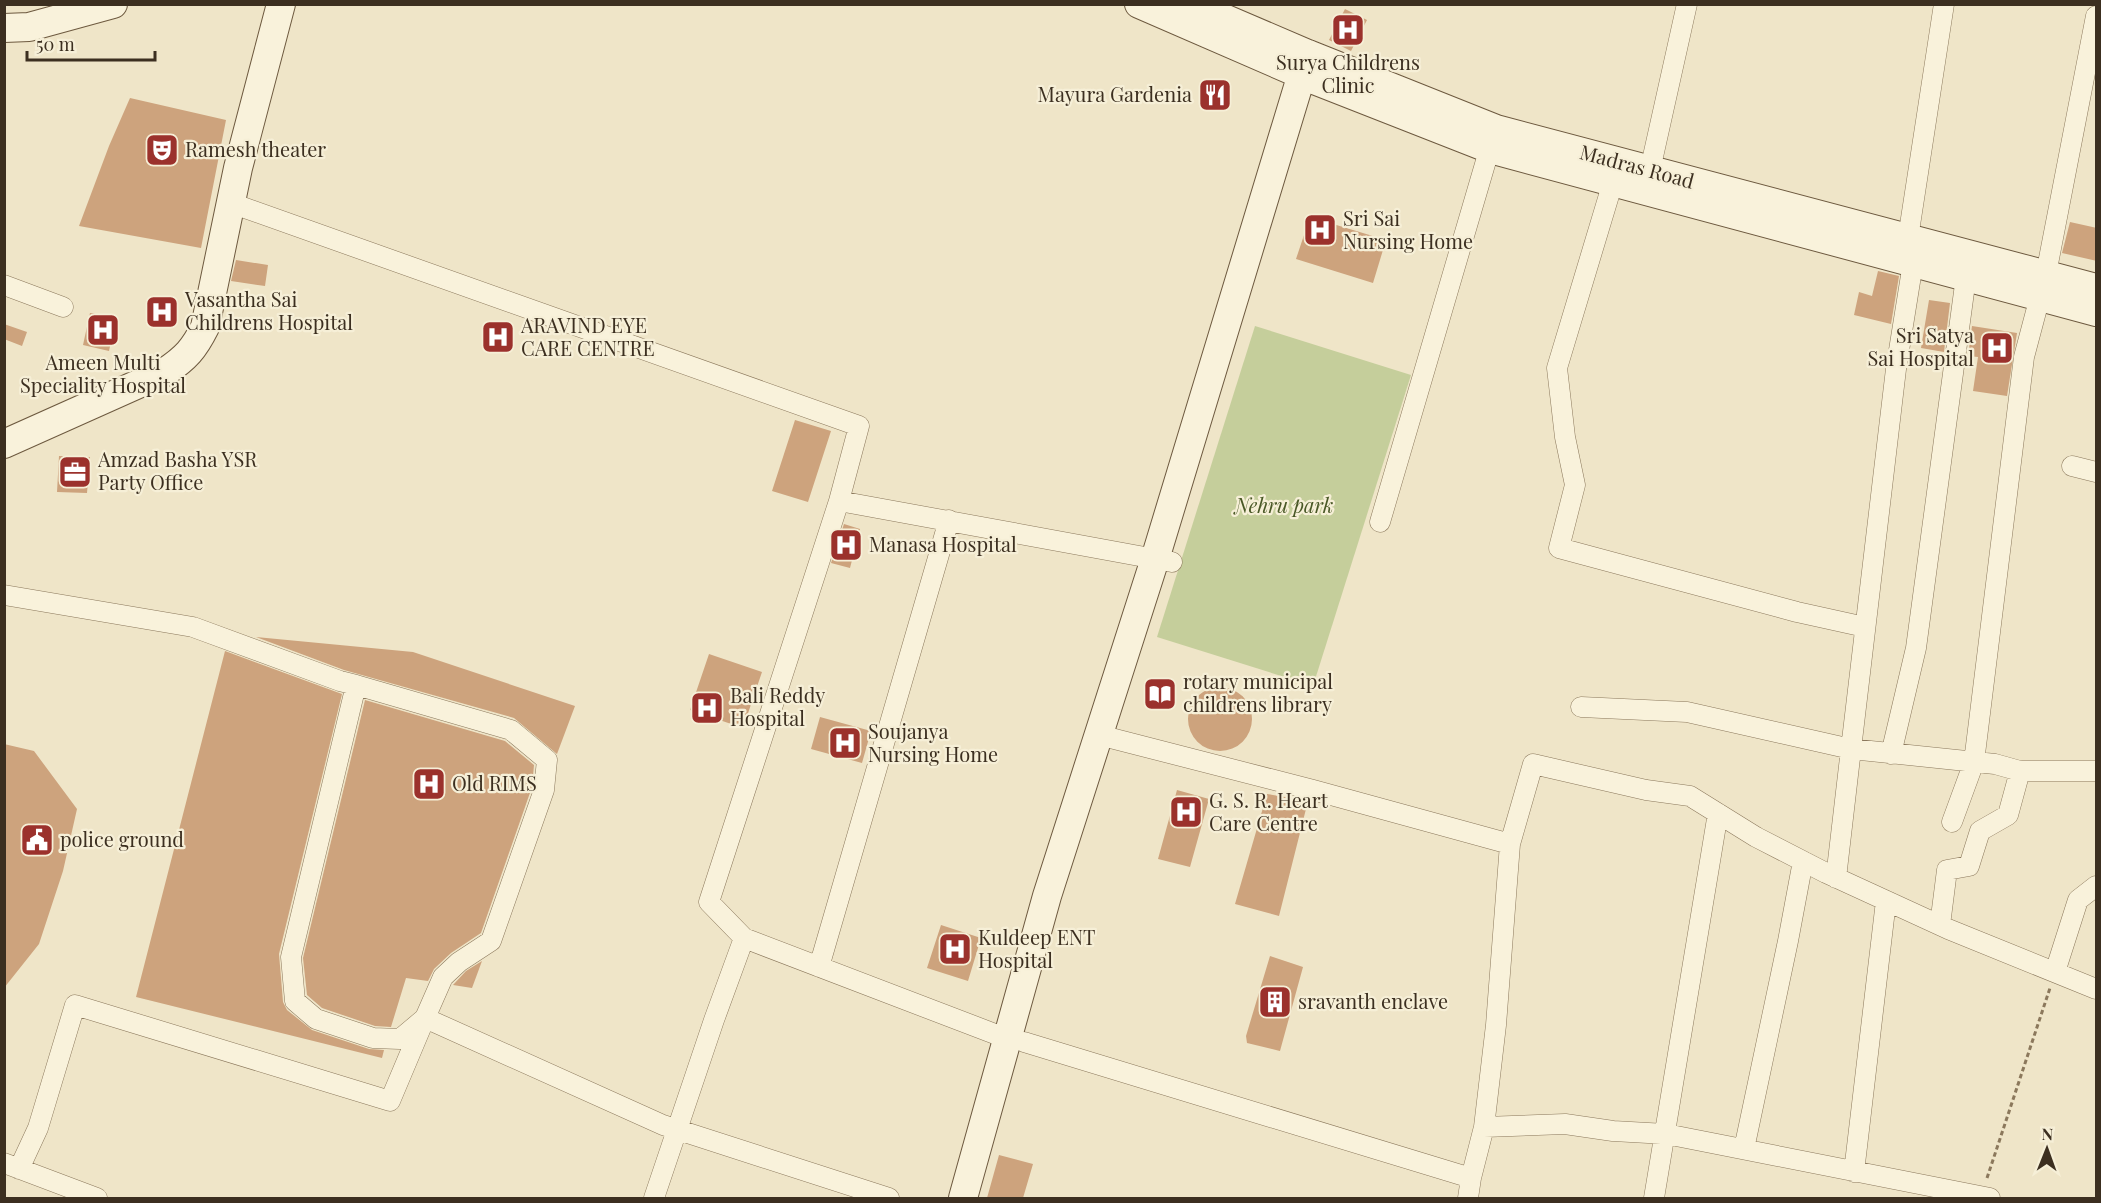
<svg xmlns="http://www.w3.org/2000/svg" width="2101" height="1203" font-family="'Playfair Display',serif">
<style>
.green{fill:#c5ce9b}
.building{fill:#cda37d}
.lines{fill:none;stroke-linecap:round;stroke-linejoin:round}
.minor-casing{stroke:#8b785c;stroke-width:21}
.secondary-casing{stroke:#6d593f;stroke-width:30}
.path{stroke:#8b785c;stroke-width:3;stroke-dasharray:4.5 3;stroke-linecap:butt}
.minor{stroke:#f9f2db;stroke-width:20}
.secondary{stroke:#f9f2db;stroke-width:28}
.labels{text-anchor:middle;stroke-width:4.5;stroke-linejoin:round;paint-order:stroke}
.poi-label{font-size:20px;fill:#3c2f20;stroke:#f6efd7;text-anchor:start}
.street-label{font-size:20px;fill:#3c2f20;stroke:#f6efd7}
.park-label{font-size:20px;font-style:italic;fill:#495826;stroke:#f6efd7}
</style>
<rect width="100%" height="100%" fill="#efe5c8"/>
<path class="green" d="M1255,326l156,49 -98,311 -156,-49z"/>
<path class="building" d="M1345,9l22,11 -16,31 -22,-11z
M130,98l96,22 -25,128 -122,-22 30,-80z
M1310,217l76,23 -13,43 -77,-24z
M2070,222l27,6v33l-35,-8z
M236,260l32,5 -3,21 -34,-5z
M1878,271l21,5 -8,48 -37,-9 5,-23 13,4z
M1929,300l21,3 -6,49 -23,-4z
M150,303l25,5 -3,15 -25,-4z
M90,313l26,5 -7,33 -26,-6z
M4,324l23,8 -5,14 -18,-7z
M1972,326l45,7 -10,63 -34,-5 5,-34 -10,-1z
M795,420l36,11 -23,71 -36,-11z
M59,456l31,1 -3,36 -30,-1z
M844,524l16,5 -10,39 -19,-5z
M256,637l157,15 162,54 -18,48 -43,-36 -170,-48z
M225,651l117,43 -63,260 4,48 4,8 25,20 57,19 15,1 -2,8 -246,-61z
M709,654l53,18 -19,56 -53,-18z
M1188 719a32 32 0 1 1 64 0a32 32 0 1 1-64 0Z
M365,700l140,41 29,24 -2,22 -51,146 -30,20 -17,16 -6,12 -22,-3 -15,49 -16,-1 -53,-18 -15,-13 -4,-37z
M820,717l51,14 -9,32 -51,-14z
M4,744l30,7 43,58 -14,62 -24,73 -35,44z
M1177,790l32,9 -19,68 -32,-8z
M1267,794l41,7 -29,115 -44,-12z
M941,925l40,13 -13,43 -41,-13z
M1270,956l33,11 -23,84 -33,-8 -1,-7z
M482,961l-10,27 -19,-3 13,-14z
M999,1155l34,9 -10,34h-36z"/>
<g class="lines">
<defs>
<path id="minor" d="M1650,170l37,-166
M1613,182l-56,186 8,69 10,48 -16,63 238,64 68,15
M231,203l628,223 -20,75 -130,401 35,36 -30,82 -60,178
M1908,238l36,-234
M4,285l59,22
M2072,466l24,6
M839,501l333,61
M1380,522l113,-385
M4,595l189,32 147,54 16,4 155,45 36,30 -3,30 -53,151 -32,21 -16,15 -18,41 -25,21 -27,-1 -57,-19 -21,-18 -4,-44 65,-272
M1581,707l106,5 164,37 45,-380 17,-106
M1099,735l214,55 197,54 -14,181 -12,102
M1891,754l25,-106 50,-371
M1952,822l22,-60 50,-405 22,-83 50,-258
M1510,844l23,-80 113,26 44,6 66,41 70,36 122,56 148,60
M1836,878l15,-129 144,15 25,7
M1940,925l7,-55 22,-4 11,-35 28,-16 12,-44h76
M744,938l264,101
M819,967l130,-447
M2055,972l23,-72 18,-14
M1024,1042l447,136 13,-51 81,-3 48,7 53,3 324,64
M1744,1149l44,-208 15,-80
M4,1163l93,35
M19,1169l19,-41 37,-123 315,96 35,-83 238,107 226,73
M1854,1172l32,-271
M1468,1198l3,-20
M1654,1198l64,-385"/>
<path id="secondary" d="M1139,4l175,76 176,69 606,163
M1191,4l117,50 188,75 600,159
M4,28l25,-1 84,-23
M4,444l161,-72c21,-14 29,-23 40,-45l33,-159 43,-164
M963,1198l84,-302 108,-337 153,-505"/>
</defs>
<use href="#minor" class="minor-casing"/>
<use href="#secondary" class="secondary-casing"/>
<path class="path" d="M1987,1178l63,-190"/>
<use href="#minor" class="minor"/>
<use href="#secondary" class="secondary"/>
</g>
<defs>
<symbol id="hospital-square" viewBox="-11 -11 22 22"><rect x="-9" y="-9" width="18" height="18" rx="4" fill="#9b312c" stroke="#f6efd7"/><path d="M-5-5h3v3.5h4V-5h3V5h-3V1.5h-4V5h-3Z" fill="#fff"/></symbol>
<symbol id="restaurant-square" viewBox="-11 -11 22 22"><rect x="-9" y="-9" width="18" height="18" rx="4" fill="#9b312c" stroke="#f6efd7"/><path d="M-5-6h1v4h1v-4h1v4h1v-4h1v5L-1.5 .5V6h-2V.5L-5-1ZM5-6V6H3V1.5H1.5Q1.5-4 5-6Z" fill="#fff"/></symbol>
<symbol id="theatre-square" viewBox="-11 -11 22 22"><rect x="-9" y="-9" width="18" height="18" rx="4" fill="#9b312c" stroke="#f6efd7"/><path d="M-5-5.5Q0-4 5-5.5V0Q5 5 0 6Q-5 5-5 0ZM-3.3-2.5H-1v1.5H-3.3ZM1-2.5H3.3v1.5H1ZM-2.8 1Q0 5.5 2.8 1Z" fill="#fff"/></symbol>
<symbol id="office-square" viewBox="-11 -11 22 22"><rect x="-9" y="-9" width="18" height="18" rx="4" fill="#9b312c" stroke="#f6efd7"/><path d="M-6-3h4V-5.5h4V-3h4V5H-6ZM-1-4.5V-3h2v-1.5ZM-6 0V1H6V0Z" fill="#fff"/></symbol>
<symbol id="library-square" viewBox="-11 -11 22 22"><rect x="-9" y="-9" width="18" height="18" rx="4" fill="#9b312c" stroke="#f6efd7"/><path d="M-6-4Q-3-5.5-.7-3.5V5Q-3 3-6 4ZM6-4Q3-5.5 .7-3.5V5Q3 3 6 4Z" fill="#fff"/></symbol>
<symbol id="civic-square" viewBox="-11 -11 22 22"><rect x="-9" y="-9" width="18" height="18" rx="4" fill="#9b312c" stroke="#f6efd7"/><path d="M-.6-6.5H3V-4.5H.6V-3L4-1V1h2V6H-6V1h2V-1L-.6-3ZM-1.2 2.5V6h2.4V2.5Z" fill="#fff"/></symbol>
<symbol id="building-square" viewBox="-11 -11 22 22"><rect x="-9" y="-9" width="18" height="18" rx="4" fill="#9b312c" stroke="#f6efd7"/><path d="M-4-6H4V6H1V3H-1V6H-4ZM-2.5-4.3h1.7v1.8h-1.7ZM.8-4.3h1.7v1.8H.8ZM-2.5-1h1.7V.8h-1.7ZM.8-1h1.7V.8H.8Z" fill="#fff"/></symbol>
</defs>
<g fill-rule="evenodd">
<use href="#hospital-square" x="1329" y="11" width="38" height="38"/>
<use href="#restaurant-square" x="1196" y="76" width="38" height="38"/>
<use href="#theatre-square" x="143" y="131" width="38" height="38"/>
<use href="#hospital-square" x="1301" y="211" width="38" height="38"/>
<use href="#hospital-square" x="143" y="293" width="38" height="38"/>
<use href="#hospital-square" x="84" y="311" width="38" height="38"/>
<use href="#hospital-square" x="479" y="318" width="38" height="38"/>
<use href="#hospital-square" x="1978" y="329" width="38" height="38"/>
<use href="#office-square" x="56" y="453" width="38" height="38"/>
<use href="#hospital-square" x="827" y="526" width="38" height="38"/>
<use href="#library-square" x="1141" y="675" width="38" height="38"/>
<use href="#hospital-square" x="688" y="689" width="38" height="38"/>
<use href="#hospital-square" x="826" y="724" width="38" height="38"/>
<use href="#hospital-square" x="410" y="765" width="38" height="38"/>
<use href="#hospital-square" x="1167" y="793" width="38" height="38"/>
<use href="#civic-square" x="18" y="821" width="38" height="38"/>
<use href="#hospital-square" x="936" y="930" width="38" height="38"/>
<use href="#building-square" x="1256" y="983" width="38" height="38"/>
</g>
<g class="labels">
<g class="poi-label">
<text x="1348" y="70" text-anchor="middle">Surya Childrens<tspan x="1348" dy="23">Clinic</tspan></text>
<text x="1192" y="102" text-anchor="end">Mayura Gardenia</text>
<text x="185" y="157">Ramesh theater</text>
<text x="1343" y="226">Sri Sai<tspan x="1343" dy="23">Nursing Home</tspan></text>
<text x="185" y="307">Vasantha Sai<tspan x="185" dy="23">Childrens Hospital</tspan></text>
<text x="521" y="333">ARAVIND EYE<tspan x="521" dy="23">CARE CENTRE</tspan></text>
<text x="1974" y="343" text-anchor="end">Sri Satya<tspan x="1974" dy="23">Sai Hospital</tspan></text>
<text x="103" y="370" text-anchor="middle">Ameen Multi<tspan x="103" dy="23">Speciality Hospital</tspan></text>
<text x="98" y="467">Amzad Basha YSR<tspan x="98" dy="23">Party Office</tspan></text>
<text x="869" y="552">Manasa Hospital</text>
<text x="1183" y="689">rotary municipal<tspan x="1183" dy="23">childrens library</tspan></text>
<text x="730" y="703">Bali Reddy<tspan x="730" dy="23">Hospital</tspan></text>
<text x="868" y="739">Soujanya<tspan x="868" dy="23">Nursing Home</tspan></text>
<text x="452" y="791">Old RIMS</text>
<text x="1209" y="808">G. S. R. Heart<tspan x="1209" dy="23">Care Centre</tspan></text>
<text x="60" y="847">police ground</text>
<text x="978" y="945">Kuldeep ENT<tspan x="978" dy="23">Hospital</tspan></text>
<text x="1298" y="1009">sravanth enclave</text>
</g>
<g class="street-label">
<text transform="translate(1637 167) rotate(15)" y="7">Madras Road</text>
</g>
<g class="park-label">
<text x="1284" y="513">Nehru park</text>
</g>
</g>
<rect width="2101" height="1203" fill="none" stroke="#3c2f20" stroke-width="12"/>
<g transform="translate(2047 1149) rotate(1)" stroke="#f6efd7" stroke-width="4.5" paint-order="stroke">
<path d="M0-4.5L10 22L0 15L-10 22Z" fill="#3c2f20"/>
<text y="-9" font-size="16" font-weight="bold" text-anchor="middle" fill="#3c2f20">N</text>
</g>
<path d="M27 51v9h128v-9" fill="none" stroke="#3c2f20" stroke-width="3"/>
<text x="36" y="51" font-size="18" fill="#3c2f20" stroke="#f6efd7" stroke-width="4.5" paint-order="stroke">50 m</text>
</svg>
